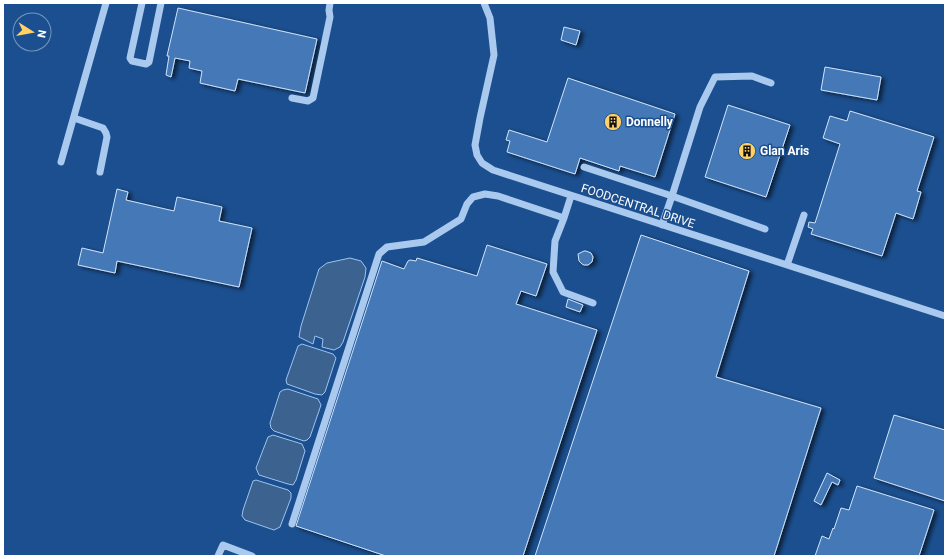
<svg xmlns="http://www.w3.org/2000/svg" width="948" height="559" font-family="Roboto,sans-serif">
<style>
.water{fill:#3c6290;stroke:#9cc4f0}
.building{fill:#4478b7;stroke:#cfe3fa;filter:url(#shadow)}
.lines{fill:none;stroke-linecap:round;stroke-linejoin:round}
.minor{stroke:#a9c9ee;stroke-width:7}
.labels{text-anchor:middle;stroke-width:3;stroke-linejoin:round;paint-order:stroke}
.poi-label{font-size:12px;font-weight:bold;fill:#fff;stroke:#1b4f8f;text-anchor:start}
.street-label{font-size:12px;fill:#fff;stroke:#1b4f8f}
</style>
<defs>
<filter id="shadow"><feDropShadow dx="3.5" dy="2" stdDeviation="2" flood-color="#0009"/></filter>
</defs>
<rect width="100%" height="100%" fill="#1b4f8f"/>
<path class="water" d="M350,258l11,3 5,7 -1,9 -22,65 -3,5 -6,3 -12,-3 1,-8 -8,-3 -2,8 -14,-7 2,-11 18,-57 8,-6z
M302,344l31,10 3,4 -11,34 -3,3 -7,-1 -28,-10 -1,-4 12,-34z
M288,389l30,10 3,6 -11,32 -3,3 -3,1 -30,-10 -3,-3 -1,-5 10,-31 3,-2z
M273,435l29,9 3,7 -9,29 -3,5 -5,-1 -29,-9 -3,-7 12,-31z
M256,480l32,10 3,3v5l-11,29 -6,3 -29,-10 -3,-4 1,-6 10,-29z"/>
<path class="building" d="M178,8l139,31 -12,54 -67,-14 -3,12 -35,-8 2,-12 -13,-3 1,-7 -15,-3 -4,19 -5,-2 3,-19h-2z
M564,27l16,4 -4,14 -15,-5z
M825,67l56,10 -4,23 -56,-10z
M568,78l107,36 -20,63 -35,-11 -1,5 -39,-13 -5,16 -68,-22 3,-11 -4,-1 3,-10 38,12z
M728,105l62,20 -24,72 -61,-20z
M850,111l84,26 -17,54 4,1 -8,27 -17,-6 -14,43 -71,-22 2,-5 -5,-2 1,-5 6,1 25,-79 -17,-6 7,-22 17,5z
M117,189l11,3 -2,8 48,11 3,-14 45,10 -3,14 33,7 -13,59 -122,-26 -2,12 -37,-8 4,-17 21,5z
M641,235l108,36 -33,106 105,31 -47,148h-239z
M487,245l60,19 -11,32 -15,-5 -5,13 81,26 -74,226h-137l-90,-30 86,-265 22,8 4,-8 2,-1 6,1 1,-3 60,18z
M584,251h2l5,2 2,4 -1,5 -4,3h-4l-2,-1 -3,-3 -1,-7z
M568,299l15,6 -3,7 -14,-5z
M894,415l51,15v71l-71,-23z
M827,473l13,7 -2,5 -6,-3 -11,23 -7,-4z
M857,486l77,24 -15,46h-104l7,-20 7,3 4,-11 1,1 7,-21 8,2z"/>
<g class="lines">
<path class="minor" d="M142,3l-12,55 2,3 14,3 3,-2 12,-59
M484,3l6,15 4,37 -14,63 -5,27 2,10 5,8 11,7 452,146
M292,98l16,3 5,-3 17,-81 -1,-7 1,-7
M74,118l29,10 3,5 1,4 -7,35
M61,162l45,-159
M584,167l88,29 28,-89 15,-30 37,-1 19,7
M564,218l-9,23 -2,31 10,20 30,11
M662,225l10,-29 93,33
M787,265l17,-50
M292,524l87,-270 8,-7 37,-5 37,-23 6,-15 6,-7 12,-3 13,2 66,22 7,-22
M218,556l5,-11 29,11"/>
</g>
<defs>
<symbol id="building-disc" viewBox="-11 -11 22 22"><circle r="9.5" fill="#ffd166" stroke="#1b4f8f"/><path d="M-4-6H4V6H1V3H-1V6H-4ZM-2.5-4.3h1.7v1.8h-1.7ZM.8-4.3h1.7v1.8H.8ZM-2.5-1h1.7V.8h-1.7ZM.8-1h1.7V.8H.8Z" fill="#111"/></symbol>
</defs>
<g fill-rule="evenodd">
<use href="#building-disc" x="603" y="112" width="20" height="20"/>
<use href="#building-disc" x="737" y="141" width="20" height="20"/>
</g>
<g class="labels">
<g class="poi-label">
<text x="626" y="126">Donnelly</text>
<text x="760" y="155">Glan Aris</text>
</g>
<g class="street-label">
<text transform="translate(638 206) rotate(18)" y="4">FOODCENTRAL DRIVE</text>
</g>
</g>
<rect width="948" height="559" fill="none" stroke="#ffffff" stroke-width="8"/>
<g transform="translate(32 32) rotate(101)"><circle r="19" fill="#1b4f8f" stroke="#7695bc"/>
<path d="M0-3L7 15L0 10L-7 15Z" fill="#ffd166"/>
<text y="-6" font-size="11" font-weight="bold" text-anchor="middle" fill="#ffffff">N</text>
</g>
</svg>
